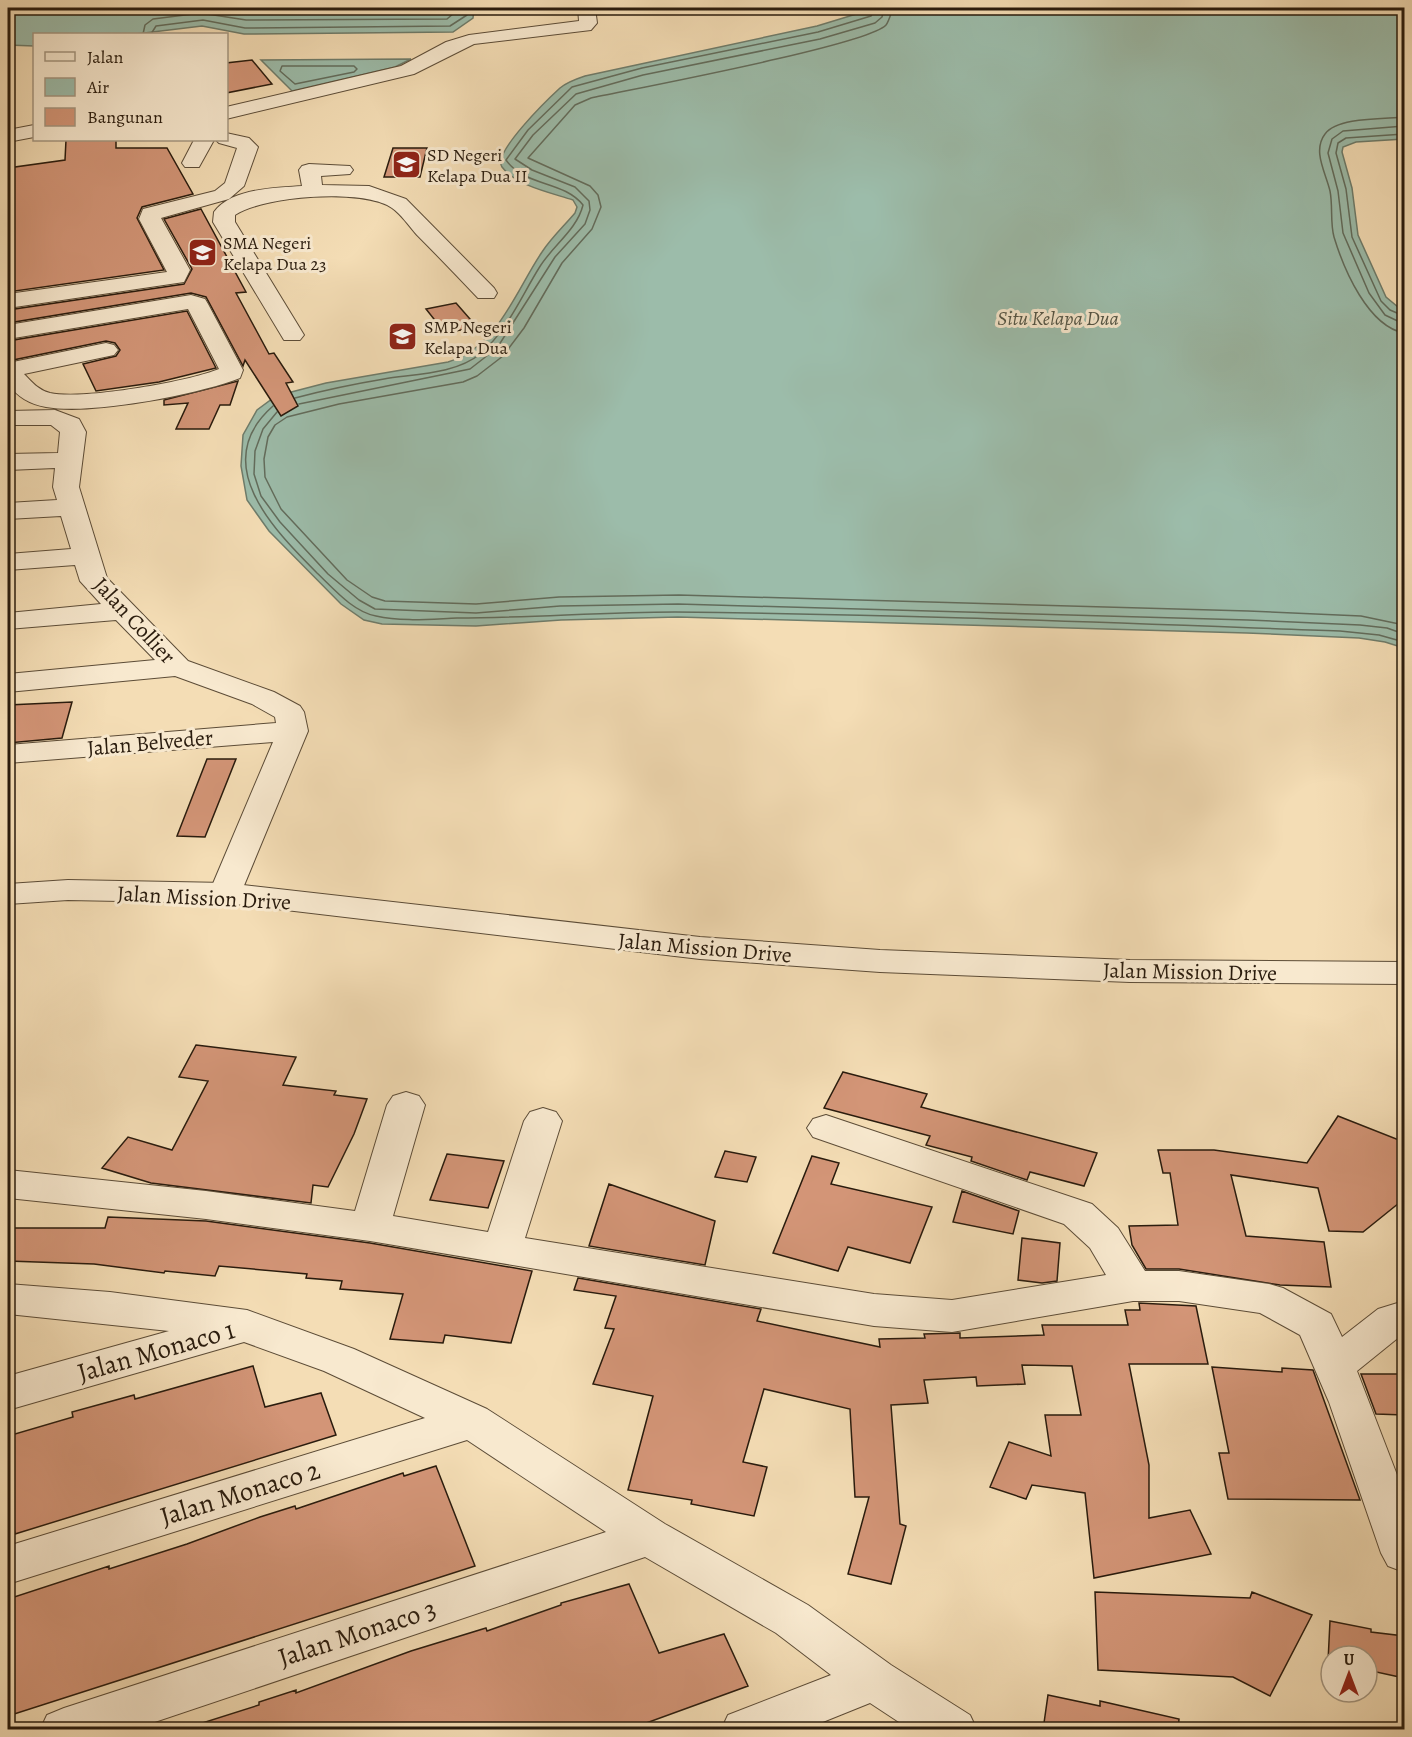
<svg xmlns="http://www.w3.org/2000/svg" width="1412" height="1737" font-family="Alegreya,serif">
<style>
.water{fill:#9cbcaa;stroke:#6e7c6b;stroke-width:1.5}
.lines{fill:none;stroke-linecap:round;stroke-linejoin:round}
.shore{stroke:#626c5c;stroke-width:1.5}
.building{fill:#d39577;stroke:#291b0d;stroke-width:1.5}
.minor-casing{stroke:#5c4c37;stroke-width:2}
.tertiary-casing{stroke:#5c4c37;stroke-width:2}
.minor{fill:#f8e9cf;fill-rule:evenodd}
.tertiary{fill:#f8e9cf;fill-rule:evenodd}
.labels{text-anchor:middle;stroke-width:6;stroke-linejoin:round;paint-order:stroke}
.far-poi-label{font-size:18px;fill:#291b0d;stroke:#f8e9cf;text-anchor:start}
.far-water-label{font-size:20px;font-style:italic;fill:#515344;stroke:#f8e9cf}
.street-label{font-size:22px;fill:#291b0d;stroke:#f8e9cf}
.near-street-label{font-size:27px;fill:#291b0d;stroke:#f8e9cf}
</style>
<rect width="100%" height="100%" fill="#f4ddb5"/>
<filter id="stains"><feTurbulence type="fractalNoise" baseFrequency=".00333" numOctaves="4"/><feColorMatrix values="0 0 0 0 .2 0 0 0 0 .09 0 0 0 0 .02 0 0 0 .5 -.17"/></filter>
<radialGradient id="worn" r=".72"><stop offset=".6" stop-color="#630" stop-opacity="0"/><stop offset="1" stop-color="#630" stop-opacity=".3"/></radialGradient>
<path class="water" d="M8,8h466l-1,10 -20,14 -209,2 -42,-8 -66,8h-102v12l-26,-1z
M876,8h528v131l-48,3 -13,5 -1,5 10,36 6,47 28,62 18,15v336l-19,-6 -26,-4 -112,-5 -569,-16 -117,3 -85,6 -94,-2 -18,-4 -23,-16 -72,-73 -22,-31 -6,-34 2,-31 14,-25 19,-14 50,-13 122,-21c50,-15 67,-70 94,-110 9,-14 22,-26 33,-39l2,-6 -4,-7c-21,-7 -57,-14 -71,-33 -10,-14 46,-68 58,-79 7,-6 16,-9 25,-12l232,-50z
M411,59l-16,8 -103,24 -31,-31z"/>
<g class="lines">
<path class="shore" d="M225,8l22,3 202,-3
M893,8c-2,5 -4,13 -7,17 -18,20 -253,64 -295,73l-16,7 -47,53 62,28 8,9 3,12 -9,22 -30,34 -38,65 -21,28 -26,20 -14,6 -124,22 -52,13 -12,8 -7,12 -4,22 1,18 16,32 66,71 25,17 13,4 91,3 83,-7 120,-2 569,16 113,5 43,9
M143,34l2,-9 8,-6 48,-6 45,7 201,-1 13,-11
M151,34l5,-8 47,-6 42,8 205,-2 17,-11 1,-7
M282,66h72l3,3 -3,3 -59,12 -15,-13z
M1404,117c-20,2 -67,0 -79,17 -13,17 1,39 5,57 3,15 0,32 4,46 10,33 34,89 70,96
M1404,126l-61,5 -11,8 -4,14 10,38 5,42 26,60 16,22 19,9
M1404,134l-58,4 -8,5 -2,10 10,36 6,48 29,64 9,9 14,6
M295,398c30,-8 59,-14 89,-19 30,-5 72,-5 96,-25 27,-23 41,-57 59,-86 13,-22 38,-38 44,-63 -20,-25 -58,-18 -77,-45l22,-30 44,-43 70,-19 176,-36 53,-16 5,-8
M299,404l171,-35 27,-21 58,-91 30,-33 5,-14 -1,-9 -14,-14 -43,-17 -17,-11 18,-24 43,-41 67,-19 177,-36 55,-16 7,-6 2,-9
M273,406c-65,57 0,123 44,167 16,15 36,39 59,43 26,6 55,3 81,2 73,0 145,-6 218,-6 222,2 443,11 665,19l39,4 25,7
M277,412l-14,17 -8,22 -1,23 7,22 19,26 48,52 31,26 16,9 101,4 84,-7 118,-2 570,16 112,5 27,3 17,6"/>
</g>
<path class="building" d="M252,60l20,24 -46,9v-30z
M66,140h50v8h51l26,46 -51,13 -5,11 27,52 -156,22v-124l57,-8z
M393,148h34l-7,29h-36z
M201,209l45,83 -10,1 33,61 5,-1 19,29 -7,1 12,23 -17,10 -36,-56 -2,6 -37,-69 -15,-4 -183,30v-13l176,-26 8,-15 -28,-50z
M456,303l21,24 -32,6 -19,-24z
M187,311l29,57 -57,14 -63,9 -13,-27 33,-8 4,-6 -5,-7 -9,-2 -98,20v-20z
M238,381l-8,24h-10l-11,24h-33l12,-26 -24,2v-5z
M72,702l-10,36 -54,5v-38z
M207,759h29l-31,78 -28,-1z
M196,1045l100,12 -13,28 53,6 -2,4 33,4 -13,35 -26,53 -15,-2 -2,18 -160,-20 -49,-15 26,-31 44,13 36,-69 -29,-4z
M843,1072l84,22 -6,13 176,46 -13,33 -54,-14 -3,8 -56,-19 1,-4 -46,-12 4,-9 -106,-28z
M1338,1116l66,26v57l-41,33 -34,-1 -11,-43 -87,-13 15,61 78,6 7,45 -51,-2 -101,-16h-33l-14,-24 -3,-19 49,-1 -8,-52h-7l-5,-23h56l93,13z
M725,1151l31,6 -9,25 -32,-5z
M447,1154l57,7 -16,47 -58,-8z
M812,1156l27,7 -8,21 101,23 -22,56 -62,-16 -10,24 -65,-18z
M609,1184l106,37 -10,44 -116,-19z
M962,1191l57,20 -6,23 -60,-12z
M108,1217l98,4 164,22 162,28 -21,72 -66,-8 -2,8 -53,-4 13,-45 -63,-5 2,-8 -36,-3 1,-4 -88,-8 -4,10 -50,-5 -1,2 -70,-9 -86,-3v-33h97z
M1022,1238l38,5 -3,38 -15,2 -24,-3z
M578,1278l183,31 -4,12 123,26 -1,-8 46,-1 -1,-4 36,-1v5l84,-3 -2,-10h86l-3,-15h15l-1,-7 57,3 12,58h-79l20,101v53l41,-8 21,44 -117,24 -9,-85 -53,-8 -6,14 -36,-12 19,-45 42,14 -6,-41h36l-9,-49 -50,-1 3,19 -48,2 -1,-9 -52,3 4,23 -37,2 9,119 6,2 -15,58 -43,-10 21,-77h-14l-5,-88 -86,-20 -21,73 24,5 -13,49 -63,-12 1,-4 -64,-10 25,-94 -60,-12 21,-55 -9,-1 11,-32 -42,-6z
M253,1366l12,41 56,-14 15,42 -321,99 -7,-37v-61l65,-19 -1,-5 62,-17 1,4z
M1212,1367l70,5v-4l31,2 47,130 -132,-1 -9,-46h10z
M1361,1374h43v41l-28,-1z
M436,1466l39,100 -467,150v-117l101,-33v3l78,-25 73,-27 35,-11 1,3 107,-36 1,3z
M629,1584l30,69 65,-19 24,52 -121,44h-428v-6l60,-19v-3l37,-12v3l115,-42 75,-23 1,3 74,-26v-2z
M1095,1592l155,6 2,-6 60,23 -42,81 -37,-19 -135,-7z
M1330,1621l41,8v3l33,4v42l-37,-8v-14h-36v7l-3,-1z
M1048,1695l52,11v-5l79,18 -1,11h-135z"/>
<g class="lines">
<defs>
<path id="minor" d="M578,8h17l2,15 -6,7 -117,14 -60,30 -188,45v-12l175,-41 45,-24 23,-7 110,-14z
M34,125v12l-26,5v-12z
M226,133l23,5 9,9 -14,39 -15,13 -68,19 29,52 -6,12 -176,26v-14l159,-22 -28,-53 4,-10 72,-18 10,-8 12,-35 -18,-5 -3,-3h10z
M194,140h20l-15,27h-14l-3,-4z
M309,164l41,2 3,4 -3,4 -29,2 1,9 47,1 37,13 88,89 3,5 -3,5h-16c-20,-21 -40,-42 -61,-63 -8,-9 -16,-21 -25,-27 -28,-20 -129,-12 -157,7v7l69,113 -4,5h-16l-71,-118 1,-10c17,-24 62,-24 88,-26l-3,-16 3,-4z
M191,295l14,4 3,5 35,66 -3,8c-43,17 -150,37 -194,29 -17,-3 -28,-10 -38,-23v-21l98,-20 8,2 4,5 -4,5 -90,19c8,8 14,16 26,19 32,7 137,-11 169,-24l-31,-60 -180,30v-14z
M55,410l24,9 7,13 -7,55 28,91 81,83 86,31 26,14 4,6 4,19 -70,169 -12,3 -12,-3 -5,-7 64,-151 -265,21v-18l268,-22 -1,-6 -23,-13 -77,-28 -167,16v-18l147,-14 -39,-40 -108,9v-16l93,-9 -21,-23 -5,-16 -67,5v-16l63,-5 -10,-33 -53,3v-16l49,-3 -4,-13 2,-19 -47,2v-16l50,-1 2,-21 -9,-7h-43v-14z
M406,1092l13,4 6,9 -32,111 95,16 36,-111 6,-9 13,-4 13,4 6,9 -37,117 349,56 78,6 154,-25 -16,-27 -26,-24 -251,-87 -6,-9 6,-9 13,-4 266,89 26,24 27,43h34l90,13 14,4 48,26 11,23 36,-28 26,-8v32l-47,38 47,122v79l-16,-6 -7,-13 -52,-151 -29,-67 -40,-22 -81,-12h-46l-181,31 -78,-6 -504,-85 -164,-22 -198,-21v-28l198,21 149,20 32,-106 6,-9z
M8,1284l102,8 137,18 107,39 133,60 178,115 143,81 83,60 79,50 7,15h-66l-41,-27 -67,27h-82l7,-15 103,-40 -55,-42 -131,-76 -514,173h-91l7,-15 17,-7 542,-176 -139,-92 -459,144v-38l417,-128 -101,-47 -80,-29 -236,68v-34l161,-45 -161,-17z"/>
<path id="tertiary" d="M68,880l158,3 474,54 180,13 250,10 274,2v22l-274,-2 -250,-10 -180,-13 -474,-56 -158,-3 -60,4v-20z"/>
</defs>
<use href="#minor" class="minor-casing"/>
<use href="#tertiary" class="tertiary-casing"/>
<use href="#minor" class="minor"/>
<use href="#tertiary" class="tertiary"/>
</g>
<defs>
<symbol id="school-square" viewBox="-11 -11 22 22"><rect x="-9" y="-9" width="18" height="18" rx="4" fill="#8f2418" stroke="#f8e9cf"/><path d="M0-5L7-2L0 1L-7-2ZM-4 1L0 2.5L4 1V4Q0 6-4 4Z" fill="#fff"/></symbol>
</defs>
<g fill-rule="evenodd">
<use href="#school-square" x="390" y="148" width="33" height="33"/>
<use href="#school-square" x="186" y="236" width="33" height="33"/>
<use href="#school-square" x="386" y="320" width="33" height="33"/>
</g>
<g class="labels">
<g class="far-poi-label">
<text x="427" y="161">SD Negeri<tspan x="427" dy="21">Kelapa Dua II</tspan></text>
<text x="223" y="249">SMA Negeri<tspan x="223" dy="21">Kelapa Dua 23</tspan></text>
<text x="424" y="333">SMP Negeri<tspan x="424" dy="21">Kelapa Dua</tspan></text>
</g>
<g class="far-water-label">
<text x="1058" y="325">Situ Kelapa Dua</text>
</g>
<g class="street-label">
<text transform="translate(135 620) rotate(47)" y="8">Jalan Collier</text>
<text transform="translate(150 742) rotate(-5)" y="8">Jalan Belveder</text>
<text transform="translate(204 897) rotate(3)" y="8">Jalan Mission Drive</text>
<text transform="translate(705 947) rotate(5)" y="8">Jalan Mission Drive</text>
<text transform="translate(1190 971) rotate(1)" y="8">Jalan Mission Drive</text>
</g>
<g class="near-street-label">
<text transform="translate(156 1351) rotate(-16)" y="9">Jalan Monaco 1</text>
<text transform="translate(240 1493) rotate(-17)" y="9">Jalan Monaco 2</text>
<text transform="translate(357 1633) rotate(-18)" y="9">Jalan Monaco 3</text>
</g>
</g>
<rect width="1412" height="1737" fill="none" stroke="#f4ddb5" stroke-width="30"/>
<rect x="9" y="9" width="1394" height="1719" fill="none" stroke="#291b0d" stroke-width="3"/>
<rect x="15" y="15" width="1382" height="1707" fill="none" stroke="#291b0d" stroke-width="1.5"/>
<rect x="33" y="33" width="195" height="108" fill="#f8e9cf" stroke="#a59781" stroke-width="1.5"/>
<rect x="45" y="52" width="30" height="9" fill="#f8e9cf" stroke="#a59781" stroke-width="1.5"/>
<text x="87" y="63" font-size="18" fill="#291b0d">Jalan</text>
<rect x="45" y="78" width="30" height="18" fill="#9cbcaa" stroke="#a59781" stroke-width="1.5"/>
<text x="87" y="93" font-size="18" fill="#291b0d">Air</text>
<rect x="45" y="108" width="30" height="18" fill="#d39577" stroke="#a59781" stroke-width="1.5"/>
<text x="87" y="123" font-size="18" fill="#291b0d">Bangunan</text>
<g transform="translate(1349 1674)"><circle r="28" fill="#f8e9cf" stroke="#a59781" stroke-width="1.5"/>
<path d="M0-4.5L10 22L0 15L-10 22Z" fill="#8f2418"/>
<text y="-9" font-size="16" font-weight="bold" text-anchor="middle" fill="#291b0d">U</text>
</g>
<rect width="100%" height="100%" filter="url(#stains)"/>
<rect width="100%" height="100%" fill="url(#worn)"/>
</svg>
